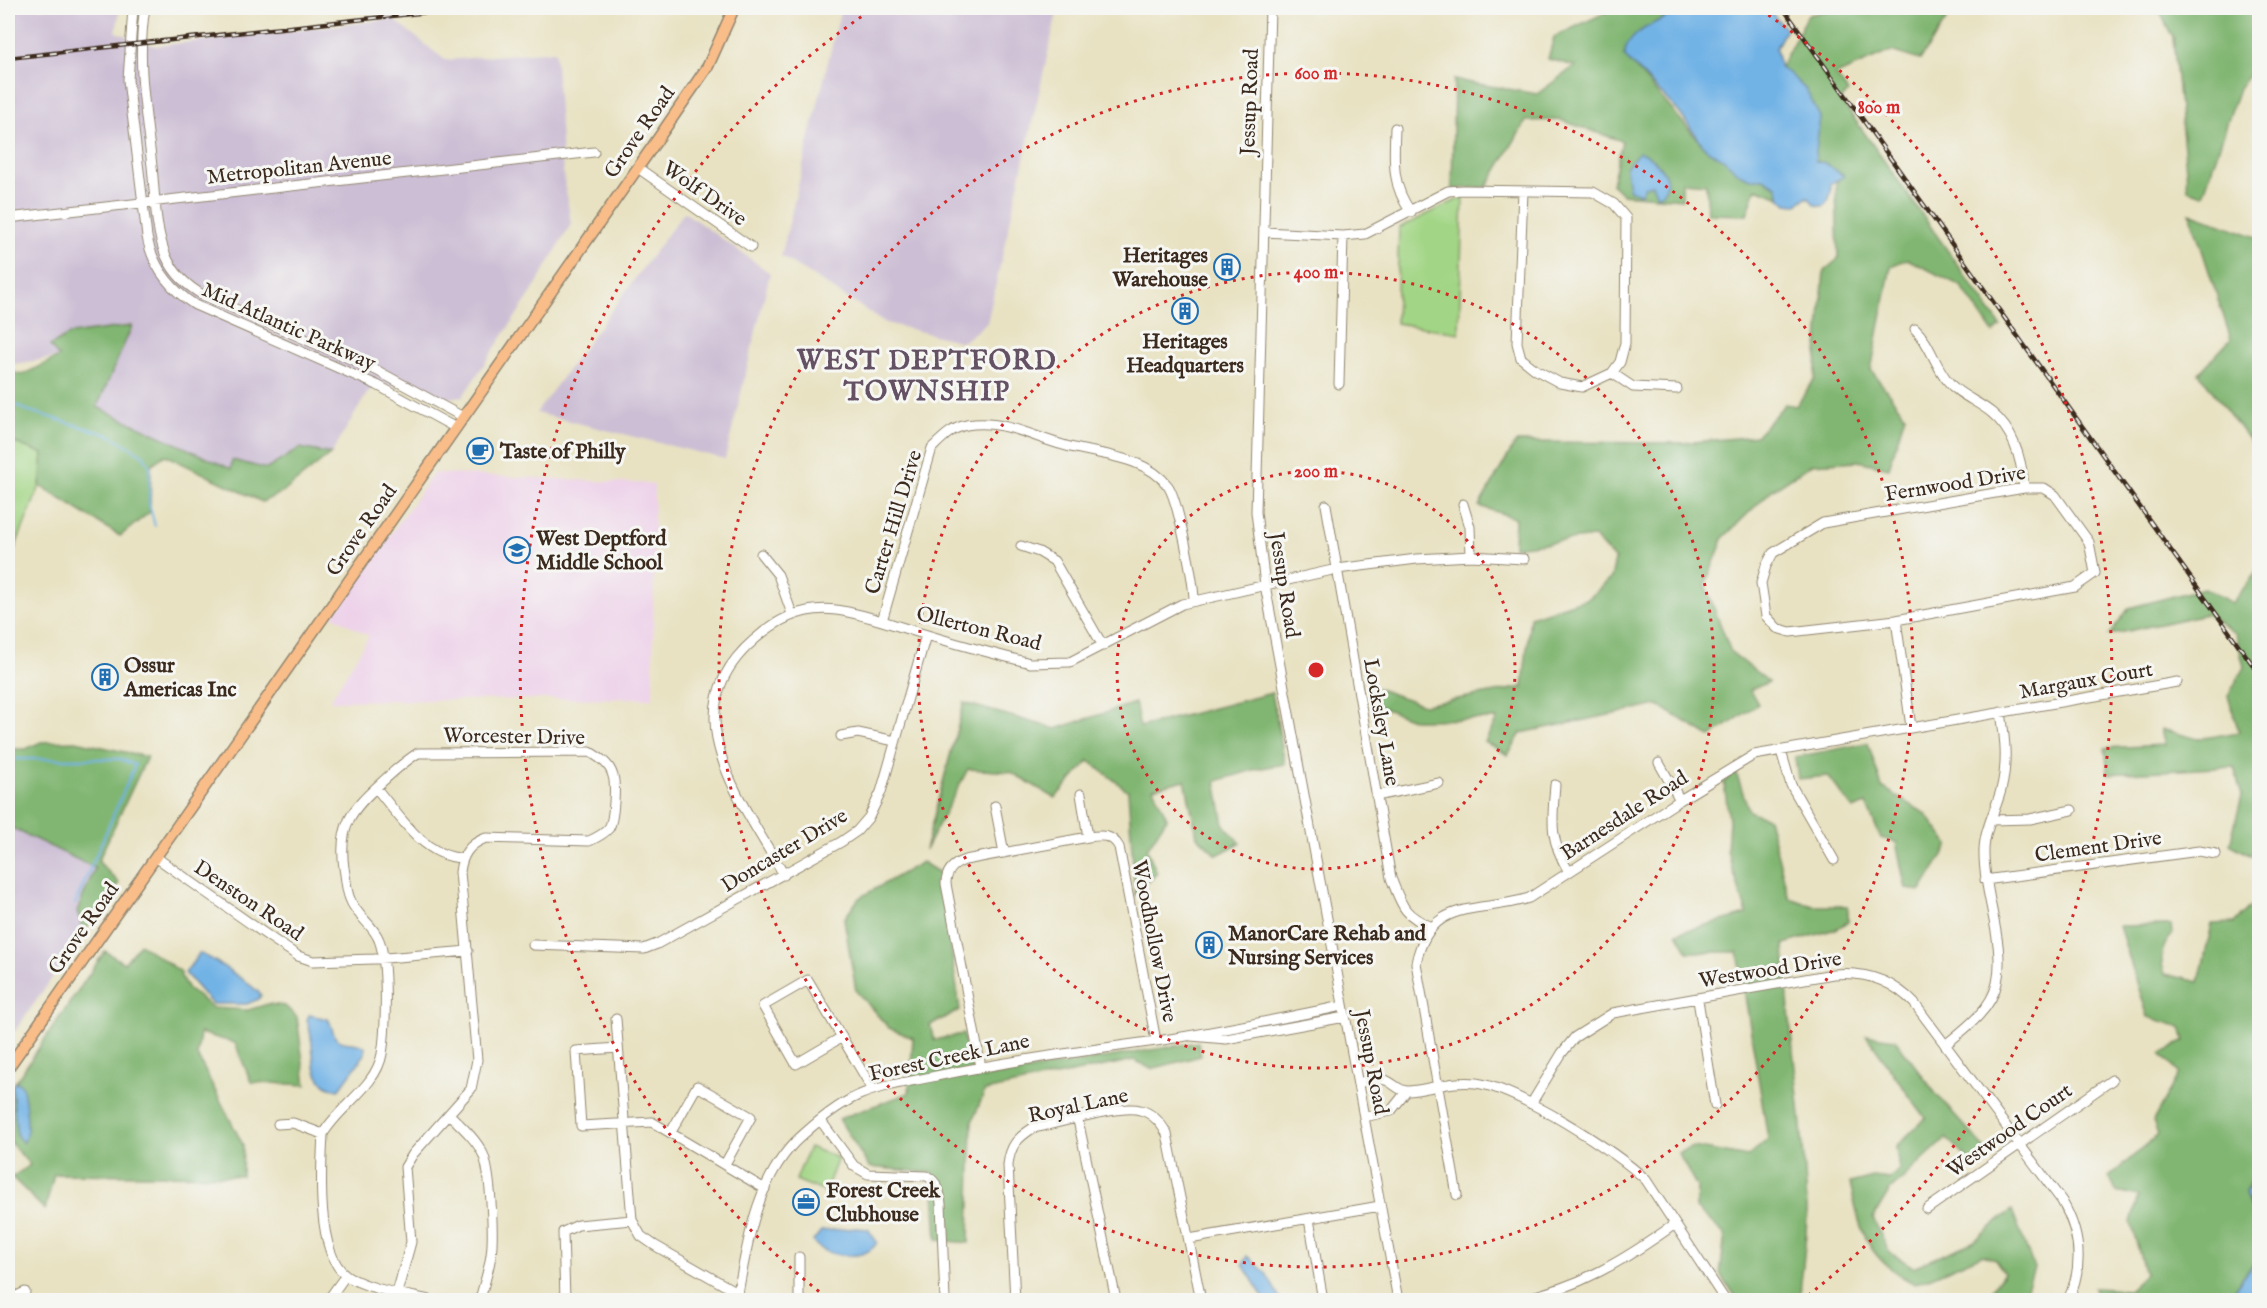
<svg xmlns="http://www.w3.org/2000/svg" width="2267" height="1308" font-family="'IM FELL English',serif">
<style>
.built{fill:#edd0e9}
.industrial{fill:#ccbed4}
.green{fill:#a2d585;stroke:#6e8052;stroke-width:1.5}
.forest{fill:#81b672;stroke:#5e7048;stroke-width:1.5}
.water{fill:#72b3e6;stroke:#566e82;stroke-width:1.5}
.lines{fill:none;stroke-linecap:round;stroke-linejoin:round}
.stream{stroke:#72b3e6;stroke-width:2}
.minor-casing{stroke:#928670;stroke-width:11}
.major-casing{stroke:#928670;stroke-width:13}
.minor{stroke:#fff;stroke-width:9}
.major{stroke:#f9bd89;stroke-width:10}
.rail-casing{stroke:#3b2a1e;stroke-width:4.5}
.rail{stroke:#f6f6f2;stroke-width:2;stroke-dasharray:7;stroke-linecap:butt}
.ring{fill:none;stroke:#d62828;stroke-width:3;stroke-dasharray:3 6}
.labels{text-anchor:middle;stroke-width:6;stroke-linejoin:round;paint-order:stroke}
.street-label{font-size:21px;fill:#3b2a1e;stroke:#f6f6f2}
.poi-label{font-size:21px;font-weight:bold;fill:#3b2a1e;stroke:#f6f6f2;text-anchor:start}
.district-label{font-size:27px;font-weight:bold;letter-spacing:1.5px;fill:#645163;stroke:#f6f6f2}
.centre{fill:#d62828;stroke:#f6f6f2;stroke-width:3}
.ring-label{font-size:18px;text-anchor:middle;font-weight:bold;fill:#d62828;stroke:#f6f6f2;stroke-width:6;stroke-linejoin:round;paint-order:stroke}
</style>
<rect width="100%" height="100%" fill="#f6f6f2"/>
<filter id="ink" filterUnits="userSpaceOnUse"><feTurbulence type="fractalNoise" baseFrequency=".0167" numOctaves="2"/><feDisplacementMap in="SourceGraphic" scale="12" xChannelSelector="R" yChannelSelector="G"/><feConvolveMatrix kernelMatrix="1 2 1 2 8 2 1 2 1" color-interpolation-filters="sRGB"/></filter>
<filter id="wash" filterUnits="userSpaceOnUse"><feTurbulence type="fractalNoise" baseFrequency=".008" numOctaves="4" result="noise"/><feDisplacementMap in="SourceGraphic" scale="24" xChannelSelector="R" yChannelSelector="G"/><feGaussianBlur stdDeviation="1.35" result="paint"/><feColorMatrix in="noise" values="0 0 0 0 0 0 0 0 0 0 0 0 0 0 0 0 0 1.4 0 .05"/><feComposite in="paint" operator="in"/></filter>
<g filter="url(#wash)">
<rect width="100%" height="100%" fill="#e8e2c2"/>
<path class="built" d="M434,473l220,11 -1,214 -323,3 39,-65 -36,-20z"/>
<path class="industrial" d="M8,8h112l-4,24 39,14 238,-27 52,41 110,-9 8,120 8,53 -39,68 -69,104 -19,3 -37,-12 -30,-2 -9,7 -37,62 -31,-6 -33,22 -34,-10 -2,10 -134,-63 34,-81 -72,31 -51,8z
M841,8h217l-71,315 -25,19 -76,-19 -105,-67z
M684,212l86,61 -45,186 -189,-46z
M8,826l88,42 -19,43 7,21 -76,109z"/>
<path class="green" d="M1463,197l-4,136 -63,-10 3,-95z
M8,440l35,14 -3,32 -32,79z
M809,1147l29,11 -13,34 -29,-12z"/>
<path class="forest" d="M1615,8h103l-39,1 -40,23 -15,23 82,94 71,37 3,11 -24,-9 -9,27 -39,-1 -2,-30 -24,-2v17l-60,-5 -10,-10 10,-43 -62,-21 -34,1 -39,66 -35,2 2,-109 83,14 38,-28 -27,-7 6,-22z
M1840,8h114l-34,52 -29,-9 -55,24 12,17 -7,8 160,226 -8,7 -32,-47 -54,-27 -16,7 -20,104 34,45 -16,53 -31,-7 -46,3 -40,26 -48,47 -19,48 26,67 38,30 -19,8 8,14 -48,33 -52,-32 -137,28 -13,22 -23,-13 12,-23 -82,1 -45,-17 -3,-18 57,20 99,-18 7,-70 59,-19 22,-20 4,-18 -21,-23 -80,10 1,-29 -36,-12 37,-64 167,1 73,-7 29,-32 11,2 19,-27 9,-108 14,-12 -2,-76 7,-9 -29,-15 6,-42 -40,-49 28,-53z
M2158,8h101v53l-20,27 -36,107 -15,-5 -15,-152z
M2190,213l69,25v216l-60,-81 32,-34z
M132,326l-35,81 134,62 1,-9 35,9 33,-21 31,6 -48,38 -21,10 -97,-47 -14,10 -1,47 -30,24 -80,-50 3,-32 -35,-14v-69l14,4 37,-18 -9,-11 20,-12z
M2259,569v291l-29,-16 12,-48 -8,-29 -126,7 -3,-26 60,-3 -4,-16 37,10 41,-7 -11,-36 16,-29 -8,-33 -30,-20 -97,21 20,-27 75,-20 28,15z
M1272,693l13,71 -28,5 -41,12 8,44 16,18 -23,12 -20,-19 -12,-56 -32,8 14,30 -20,31 10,24 -22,22 -7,-104 -39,-30 -34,37 -44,-26 -43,-3 -43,81 39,-147 92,26 79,-26 5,24z
M76,741l71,16 -49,104 21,22 -35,49 -7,-21 18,-43 -87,-42v-77h18l15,-7z
M1868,743l14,44 44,27 23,31 -28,46 -15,-2 -10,-47 -15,-4 -15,-34 -13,5 -25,-33 -30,3 -3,-22z
M1736,772l13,39 19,7 21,80 24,8h35v16l-12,7 -52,15c4,88 20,176 23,265 0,30 -5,62 -8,91h-61l-18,-26 5,-39 -29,-27 1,-21 -19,-34 15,-6 55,10 20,-18 -30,-187h-50l-11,-19 70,-19 -20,-63 2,-31 -5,-38z
M922,862l18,11 20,137 -30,15 4,15 29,-6 7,30 6,15 222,-37 3,14 -50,13 -17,-9 -149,31 -13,31 -3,121 -32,-3 -4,-67 -64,-6 -30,-48 70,-26 4,-55 -24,-10 -33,-37 -12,-72 15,-21z
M2259,897v265l-14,31 14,45v19l-34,43h-128l-3,-12 34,2 17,-16 -14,-51 8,-27 -23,-5 -7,-14 49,-42 -5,-14 26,-48 -19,-19 25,-13 -4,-14 -33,-10 -29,-91 52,-1 1,10c-11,12 -13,24 -7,39l34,8 13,-58 22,-1z
M140,944l41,28v5l7,12 25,19 35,2 20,-6 17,2 12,11 9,68 -55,-3 -16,-39 -35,-10 -3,22 46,90 -1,31 -188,-2 -9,36 -33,-33 18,-12 -22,-25v-47l97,-142 19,12z
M1866,1035l29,4 41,55 54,60 -14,12 -30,-28 -57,53 -16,27 16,34 24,15 60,-25 39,-32 22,58 -11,32h-38l19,-28 -9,-13 -13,-4 -67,29c-49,-25 -54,-51 -65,-101l23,-6 16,2 10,-9 -3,-23 29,-29z"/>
<path class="water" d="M1718,8h49l19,21 -10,19 4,20 9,5 17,17 14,27 -5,44 10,2 19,13 -14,8c3,6 -1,18 -7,22l-8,-1 -7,-8 -13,8 -8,-1 -7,-7 -3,-11 -12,-7h-14l-10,-4 -18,-16 -17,-10 -28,-38 -53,-54c-3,-22 34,-37 50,-43l5,-5 27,1z
M1639,152c16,3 42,33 18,44l-5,-12 -7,2 -4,8 -12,-4 -3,-23z
M199,954c7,-1 56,33 62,41l-2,4 -12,5h-35l-27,-31z
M309,1015l19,4c4,6 4,14 8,19 8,8 20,2 29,9v7l-26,36c-35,-6 -21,-43 -32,-70z
M16,1082l6,3c3,13 9,49 1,58l-6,-7 -5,-50z
M2259,1171v57l-14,-35z
M857,1228l11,1 9,13c-10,21 -55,15 -64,-1l8,-10z
M1247,1256l18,16 16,28h-16l-22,-35z
M2259,1258v42h-34z"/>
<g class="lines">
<path class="stream" d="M8,401l18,9 86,26 31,19 7,11 -1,38 6,22
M8,759h112l15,6 -60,139"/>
</g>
</g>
<g filter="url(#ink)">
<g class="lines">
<defs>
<path id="minor" d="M133,8l-5,72 19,157c6,31 23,52 48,68l182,80 79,43
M145,8c-9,53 1,105 7,158 3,29 3,63 14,90 8,18 21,30 37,39l173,75 87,47
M1270,8l-14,504 9,73 133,715
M1395,128c-1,32 -4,57 16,84
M638,168l113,79
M8,218l586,-66
M1264,232l79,4 22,-2 83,-43 15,-1 130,2 21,12 12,14 -1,125 -5,19 -8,11 -30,14 -22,-4 -24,-13 -15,-12 -4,-15 6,-152
M1915,329c15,14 19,35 32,51 11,15 31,21 45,33 23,19 30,47 32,75
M1612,373l21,14 44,2
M1339,384l4,-148
M2024,488h20l11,7 34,47 6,31 -20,14 -179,33 -106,12 -13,-4 -11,-12 -5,-33 5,-17 7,-13 50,-30z
M1463,504l7,23 1,29
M1326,505l65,373c11,28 12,37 41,49
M1021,546l18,6 15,9 49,85
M761,554l17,21 14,39
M1896,620l15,107
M882,621l50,-173c13,-13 23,-23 42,-24 31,-3 60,13 89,21 33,10 82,10 105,41 10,14 26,96 26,115
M841,736l17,-3 37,8
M1781,751l10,34 43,75
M1659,763l21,37
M1555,785c-3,37 -6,54 14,87
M376,788c22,26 48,69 86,70
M1081,794l7,43c13,-2 24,-3 31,10l37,194
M1376,796l63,-13
M995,806l9,47
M1992,820l38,-1 42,-9
M157,858l114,80 27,18 15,5 61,-2 94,-8
M784,875c-41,-73 -115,-162 -30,-235 23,-21 50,-34 82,-30 30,4 60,16 88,24 35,11 71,20 106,29l40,-1 112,-58 155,-35 80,-10 54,-3 53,3
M1985,880l214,-29 17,3
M533,945l111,4 13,-5 184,-102 16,-11 12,-14 12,-25 45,-157
M1698,1000l17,105
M616,1019l16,201
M1191,1036l35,3 119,-22
M842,1037l-46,27 -33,-58 45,-26 65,110
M1945,1045c20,-16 47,-36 52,-62 9,-40 -14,-90 -13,-132 0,-20 12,-42 17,-61 7,-27 4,-51 0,-78
M618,1048l-42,3 5,75 71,-4 113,67
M981,1067l-35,-183c0,-13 7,-20 19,-24l123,-23
M1358,1083c8,-2 18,-6 27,-3 8,2 14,12 24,11 23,-2 43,-11 67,-8 40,5 141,68 170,97l79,120
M1531,1104l31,-51 13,-16 38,-24 220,-39c31,-3 59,6 81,29l148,198c19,33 22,65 6,99
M450,1115c11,11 26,24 33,39 8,18 11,82 8,101 -2,16 -8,31 -11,45
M1364,1117l27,-6 15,-19
M1078,1120l38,180
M821,1121l33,45 14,8 59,2c11,6 13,16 14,28l4,96
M278,1124l15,-1 30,11
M671,1132l26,-46 54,31 -26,47
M1457,1195l-41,-232c14,-67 63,-49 113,-65l151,-98 74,-45 423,-73
M1927,1209l185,-129
M1309,1219l14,81
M1189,1239l191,-33
M799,1257v43
M397,1293l14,-51 -6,-75 8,-13 58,-65 6,-29 -17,-188c2,-17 9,-28 26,-34l103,3c7,-3 15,-7 20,-13 5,-8 7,-43 4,-52 -3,-12 -13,-18 -23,-24l-172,1c-13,8 -24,18 -36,29 -30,27 -44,43 -38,86 2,10 2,22 6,31 6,17 23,25 29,41 9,22 7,90 3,114 -6,33 -43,52 -59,80 -2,35 -7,119 23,141 19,14 61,20 84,25
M8,1300l17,-8
M328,1300l18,-25
M565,1300l-2,-68 15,-7 54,-5 9,16 13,9 84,48
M740,1300l-2,-7c10,-53 18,-110 57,-151 17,-16 40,-36 62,-46 24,-11 53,-14 79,-20 73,-15 146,-25 220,-35 62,-9 125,-23 187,-35
M1015,1300l-7,-135c2,-19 9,-27 25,-37 24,-4 87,-24 107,-18 13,3 21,13 27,24l34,166
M1517,1300c61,-11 109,-41 158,-76"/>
<path id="major" d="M8,1068l645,-922 55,-80 26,-58"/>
</defs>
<use href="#minor" class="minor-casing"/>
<use href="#major" class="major-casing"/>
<use href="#minor" class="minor"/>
<use href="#major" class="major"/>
<defs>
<path id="rail" d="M1783,8l477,667
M8,58l457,-50"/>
</defs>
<use href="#rail" class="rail-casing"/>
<use href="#rail" class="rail"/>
</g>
</g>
<g class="ring">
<circle cx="1316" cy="670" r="199"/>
<circle cx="1316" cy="670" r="398"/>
<circle cx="1316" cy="670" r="597"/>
<path d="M826 1297A796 796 0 0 1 871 10M1761 10A796 796 0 0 1 1806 1297"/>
</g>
<defs>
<symbol id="building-ring" viewBox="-11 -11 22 22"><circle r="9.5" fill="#f6f6f2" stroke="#1f6fb2" stroke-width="1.5"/><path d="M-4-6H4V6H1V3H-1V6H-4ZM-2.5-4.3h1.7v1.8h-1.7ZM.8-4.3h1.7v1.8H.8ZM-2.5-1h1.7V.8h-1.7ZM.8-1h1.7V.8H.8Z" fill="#1f6fb2"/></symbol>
<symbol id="cafe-ring" viewBox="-11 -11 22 22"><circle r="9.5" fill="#f6f6f2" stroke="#1f6fb2" stroke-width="1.5"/><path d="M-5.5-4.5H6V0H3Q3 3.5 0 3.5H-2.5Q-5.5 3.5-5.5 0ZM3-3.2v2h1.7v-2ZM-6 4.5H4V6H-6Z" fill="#1f6fb2"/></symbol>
<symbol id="school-ring" viewBox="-11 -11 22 22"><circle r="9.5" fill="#f6f6f2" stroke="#1f6fb2" stroke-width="1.5"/><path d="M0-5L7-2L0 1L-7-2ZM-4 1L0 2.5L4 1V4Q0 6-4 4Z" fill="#1f6fb2"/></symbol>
<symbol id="office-ring" viewBox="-11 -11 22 22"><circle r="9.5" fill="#f6f6f2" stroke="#1f6fb2" stroke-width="1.5"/><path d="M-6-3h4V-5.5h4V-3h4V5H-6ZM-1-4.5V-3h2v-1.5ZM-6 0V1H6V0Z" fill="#1f6fb2"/></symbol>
</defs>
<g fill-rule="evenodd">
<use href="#building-ring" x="1212" y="252" width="30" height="30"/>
<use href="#building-ring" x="1170" y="296" width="30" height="30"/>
<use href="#cafe-ring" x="465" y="436" width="30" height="30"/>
<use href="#school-ring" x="502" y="535" width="30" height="30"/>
<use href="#building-ring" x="90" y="662" width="30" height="30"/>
<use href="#building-ring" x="1194" y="930" width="30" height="30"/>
<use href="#office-ring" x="791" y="1187" width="30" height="30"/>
</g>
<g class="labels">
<g class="street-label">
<text transform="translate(1249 102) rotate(-88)" y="7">Jessup Road</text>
<text transform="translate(639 132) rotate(-55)" y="7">Grove Road</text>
<text transform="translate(299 167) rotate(-6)" y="7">Metropolitan Avenue</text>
<text transform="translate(705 193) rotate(35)" y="7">Wolf Drive</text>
<text transform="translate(289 326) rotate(24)" y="7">Mid Atlantic Parkway</text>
<text transform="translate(1955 483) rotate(-9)" y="7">Fernwood Drive</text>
<text transform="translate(893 522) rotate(-73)" y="7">Carter Hill Drive</text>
<text transform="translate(361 530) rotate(-55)" y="7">Grove Road</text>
<text transform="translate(1285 585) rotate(81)" y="7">Jessup Road</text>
<text transform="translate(979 628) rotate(14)" y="7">Ollerton Road</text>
<text transform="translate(2086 680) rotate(-10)" y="7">Margaux Court</text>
<text transform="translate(1382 722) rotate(80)" y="7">Locksley Lane</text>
<text transform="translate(514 736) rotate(1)" y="7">Worcester Drive</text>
<text transform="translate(1624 815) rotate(-33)" y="7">Barnesdale Road</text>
<text transform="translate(2098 846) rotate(-8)" y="7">Clement Drive</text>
<text transform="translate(784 850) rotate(-31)" y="7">Doncaster Drive</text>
<text transform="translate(249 900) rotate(34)" y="7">Denston Road</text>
<text transform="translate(83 928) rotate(-55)" y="7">Grove Road</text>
<text transform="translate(1155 941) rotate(79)" y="7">Woodhollow Drive</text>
<text transform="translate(1770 969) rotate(-9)" y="7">Westwood Drive</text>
<text transform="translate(949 1057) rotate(-12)" y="7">Forest Creek Lane</text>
<text transform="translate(1372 1062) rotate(79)" y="7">Jessup Road</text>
<text transform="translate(1078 1105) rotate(-12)" y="7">Royal Lane</text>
<text transform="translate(2009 1130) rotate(-35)" y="7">Westwood Court</text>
</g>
<g class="poi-label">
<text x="1208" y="262" text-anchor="end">Heritages<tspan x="1208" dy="24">Warehouse</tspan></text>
<text x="1185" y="348" text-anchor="middle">Heritages<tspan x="1185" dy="24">Headquarters</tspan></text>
<text x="500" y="458">Taste of Philly</text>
<text x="536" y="545">West Deptford<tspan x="536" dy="24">Middle School</tspan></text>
<text x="124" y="672">Ossur<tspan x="124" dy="24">Americas Inc</tspan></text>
<text x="1228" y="940">ManorCare Rehab and<tspan x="1228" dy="24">Nursing Services</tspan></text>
<text x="826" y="1197">Forest Creek<tspan x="826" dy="24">Clubhouse</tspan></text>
</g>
<g class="district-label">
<text x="927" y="369">WEST DEPTFORD<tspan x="927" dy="31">TOWNSHIP</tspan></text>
</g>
</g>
<circle cx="1316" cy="670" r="9" class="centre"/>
<g class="ring-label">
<text x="1316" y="79">600 m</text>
<text x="1879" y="113">800 m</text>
<text x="1316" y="278">400 m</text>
<text x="1316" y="477">200 m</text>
</g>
<rect width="2267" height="1308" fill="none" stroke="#f6f6f2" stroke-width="30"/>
</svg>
